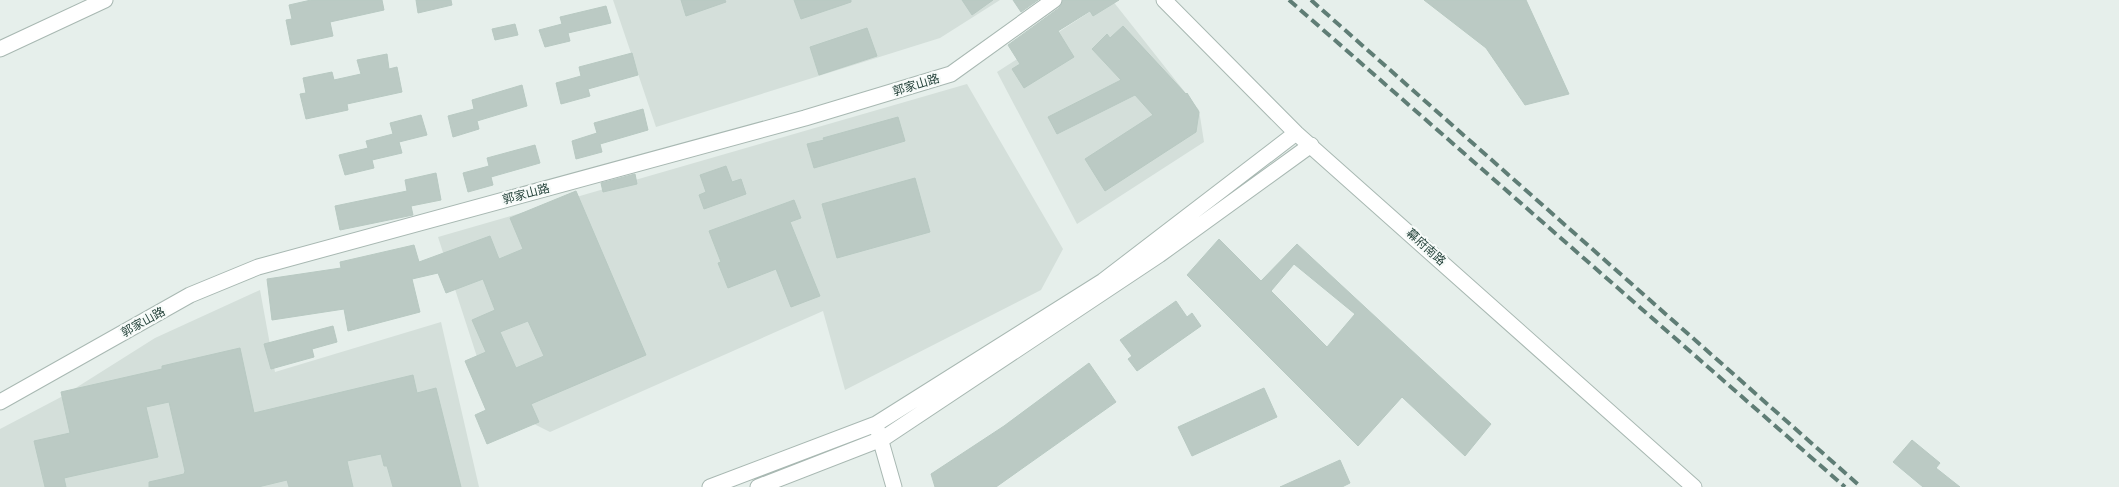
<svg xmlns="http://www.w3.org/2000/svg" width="2119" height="487" font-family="Montserrat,'Noto Sans SC',sans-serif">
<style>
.built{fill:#d4dfda}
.building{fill:#bbcac4;stroke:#b8c9c2;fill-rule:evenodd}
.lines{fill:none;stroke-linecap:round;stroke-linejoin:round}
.minor-casing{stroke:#a8b8b2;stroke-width:17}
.minor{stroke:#fff;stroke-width:15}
.rail{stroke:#5f7d75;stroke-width:4;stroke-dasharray:10 5;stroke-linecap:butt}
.labels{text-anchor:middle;stroke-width:4.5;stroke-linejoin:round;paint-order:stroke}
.street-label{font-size:12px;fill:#24423a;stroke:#f7fbf9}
</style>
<rect width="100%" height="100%" fill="#e6efeb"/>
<path class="built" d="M613,0h387l-60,38 -284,89z
M1108,0h4l87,110 5,32 -127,82 -80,-152z
M967,84l96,165 -22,41 -196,100 -22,-79 -273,121 -58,-29 -54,-166z
M260,290l15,82 166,-50 38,165h-479v-58l63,-33 92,-58z"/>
<path class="building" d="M311,0h71l2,10 -54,12 3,14 -42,9 -5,-25 6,-1 -3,-14z
M416,0h35l1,5 -34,8z
M681,0h44l1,2 -40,14z
M794,0h57v2l-50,17z
M962,0h31l-21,15z
M1013,0h25l-17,12z
M1063,0h56l-26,16 -3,-5 -32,20 16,26 -50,31 -12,-19 8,-5 -12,-19 51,-37z
M1424,0h102l43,94 -44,11 -39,-57z
M606,6l5,17 -43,10 2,8 -25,6 -6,-17 23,-6 -2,-7z
M515,24l3,11 -23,5 -3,-11z
M1123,26l63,68 1,-1 12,19 -3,20 -91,59 -20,-32 68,-44 -18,-20 -78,39 -9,-17 73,-37 -29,-31 15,-15 3,4z
M867,28l10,28 -58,19 -9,-28z
M632,53l6,22 -50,14 2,7 -29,8 -5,-21 25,-7 -2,-9z
M387,54l2,15 8,-2 5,25 -55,12 1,6 -42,9 -6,-25 6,-1 -3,-15 29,-6 2,8 27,-6 -4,-14z
M522,85l5,21 -50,15 2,8 -26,8 -5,-21 26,-7 -2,-9z
M643,109l5,21 -48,14 2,8 -26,7 -4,-18 25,-8 -3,-10z
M421,115l6,20 -28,7 3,11 -30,7 2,8 -29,7 -6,-20 29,-7 -2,-7 27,-7 -3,-11z
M898,117l7,24 -91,27 -7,-24 17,-4 -1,-2z
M535,145l5,18 -49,14 2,8 -25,7 -5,-19 26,-7 -2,-8z
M726,166l6,16 9,-3 5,15 -42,15 -5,-14 7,-3 -6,-17z
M436,173l5,27 -30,6 2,9 -73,15 -5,-24 72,-15 -2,-11z
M635,174l2,10 -34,8 -2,-9z
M915,178l15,54 -93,26 -15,-54z
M576,191l70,164 -115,49 8,18 -52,22 -12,-29 11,-5 -21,-49 21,-9 -14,-32 23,-10 -12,-31 -37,14 -8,-20 -26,6 8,33 -72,19 -4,-22 -72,11 -5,-41 74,-11 -1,-6 74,-17 5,17 71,-26 9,23 24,-10 -13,-31zM528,321l16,35 -28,12 -16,-36z
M794,200l7,18 -11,4 30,74 -29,11 -15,-38 -48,19 -10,-25 3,-1 -12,-31z
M1219,239l42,42 36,-37 194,180 -26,32 -63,-59 -44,49 -171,-171zM1294,264l61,50 -28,33 -56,-56z
M1176,301l11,16 5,-4 9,13 -64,45 -9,-12 4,-3 -12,-16z
M333,326l4,16 -25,7 2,8 -43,12 -7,-25z
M240,348l14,65 159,-38 4,18 19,-5 25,99h-68l-6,-21h-3l-3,-12 -34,7 6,26h-64l-2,-7 -29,7h-109v-5l35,-8 1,-3 -16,-69 -23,5 12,50 -94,21 2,9h-21l-11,-46 36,-8 -9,-41 101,-23v-3z
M1089,363l27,39 -120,85h-61l-4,-13 73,-48z
M1264,388l13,29 -85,39 -14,-29z
M1912,440l28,23 -4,5 24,19h-37l-30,-25z
M1340,460l10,23 -8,4h-62z"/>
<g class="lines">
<defs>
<path id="minor" d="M1164,0l132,133 398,354
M0,49l105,-49
M0,402l190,-107 68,-28 547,-149 146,-44 103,-74
M878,431l16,56
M710,487l166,-63 227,-143 193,-148
M758,487l126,-49 275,-183 152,-110"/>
</defs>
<use href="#minor" class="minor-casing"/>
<use href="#minor" class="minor"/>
<path class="rail" d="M1289,0l556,487
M1311,0l550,487"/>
</g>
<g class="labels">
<g class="street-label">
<text transform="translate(916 85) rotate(-17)" y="4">郭家山路</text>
<text transform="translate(526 194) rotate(-15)" y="4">郭家山路</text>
<text transform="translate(1426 247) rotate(42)" y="4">幕府南路</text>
<text transform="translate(143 322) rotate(-29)" y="4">郭家山路</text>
</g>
</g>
</svg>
